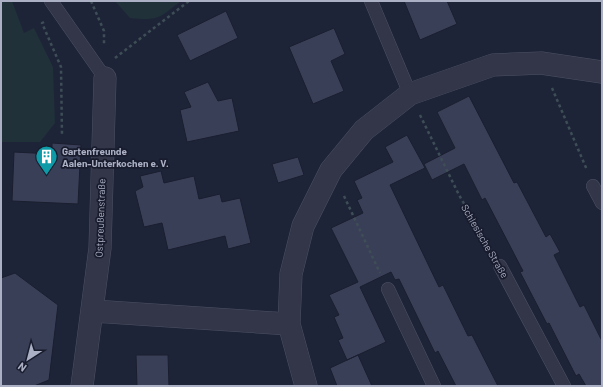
<svg xmlns="http://www.w3.org/2000/svg" width="603" height="387" font-family="Barlow,sans-serif">
<style>
.green{fill:#203139}
.building{fill:#3a3f58;stroke:#1a1e2f}
.lines{fill:none;stroke-linecap:round;stroke-linejoin:round}
.lane-casing{stroke:#4d5163;stroke-width:14}
.street-casing{stroke:#4d5163;stroke-width:23}
.path{stroke:#3e4e56;stroke-width:2.5;stroke-dasharray:3 3;stroke-linecap:butt}
.lane{stroke:#323648;stroke-width:13}
.street{stroke:#323648;stroke-width:22}
.labels{text-anchor:middle;stroke-width:3.5;stroke-linejoin:round;paint-order:stroke}
.poi-label{font-size:10px;font-weight:bold;fill:#acb0c5;stroke:#181c2d;text-anchor:start}
.street-label{font-size:10px;fill:#acb0c5;stroke:#181c2d}
</style>
<rect width="100%" height="100%" fill="#1e2438"/>
<path class="green" d="M1,1h11l12,32 10,-5 19,39 2,56 -15,19h-39z
M115,1h66c-22,17 -22,20 -51,17z"/>
<path class="building" d="M404,1h43l10,23 -37,16z
M226,11l12,27 -48,23 -13,-26z
M334,28l11,26 -14,7 13,30 -31,13 -24,-57z
M208,82l10,19 14,-3 7,33 -52,11 -7,-32 11,-3 -7,-15z
M469,96l45,87 3,-1 29,55 4,-3 10,18 -6,3 26,52 4,-2 18,36v45h-16l-7,-12 -3,2 -27,-53 -2,1 -13,-25 -14,-27 3,-1 -38,-73 -3,2 -18,-36 -32,16 -8,-16 31,-16 -18,-36z
M407,135l18,33 -35,17 49,102 4,-2 25,51 4,-1 26,51h-42l-18,-35 -3,2 -36,-74 -4,1 -4,-8 -31,15 26,55 -39,18 -9,-20 5,-2 -9,-21 5,-2 -10,-20 29,-13 -27,-54 32,-15 -6,-13 5,-2 -8,-17 39,-19 -8,-15z
M52,143l29,2 -3,59 -66,-3 2,-49 38,2z
M298,157l6,18 -26,8 -6,-19z
M161,171l3,12 30,-7 5,23 21,-5 2,8 18,-4 11,45 -23,6 -3,-13 -57,14 -6,-27 -18,4 -9,-36 8,-4 -3,-11z
M15,273l43,32 -9,75 -15,6h-33v-108z
M136,355h32l1,31h-32z
M358,355l14,31h-35l-7,-18z"/>
<g class="lines">
<defs>
<path id="lane" d="M51,1l54,77
M371,1l39,93
M593,186l9,17
M500,266l64,120
M388,289l46,97"/>
<path id="street" d="M93,311l196,13
M82,386l18,-138 5,-170
M306,386l-17,-62 2,-50 12,-48 28,-56 33,-40 46,-36 83,-29 48,-2 61,9"/>
</defs>
<use href="#lane" class="lane-casing"/>
<use href="#street" class="street-casing"/>
<path class="path" d="M91,1l13,30v13
M44,22l-2,1 19,44 1,68
M115,58l74,-57
M552,88l35,82
M420,115l39,80 32,55
M344,196l36,77"/>
<use href="#lane" class="lane"/>
<use href="#street" class="street"/>
</g>
<defs>
<symbol id="building-pin" viewBox="-11 -11 22 30"><path d="M0 17L-7.5 6A9.5 9.5 0 1 1 7.5 6Z" fill="#0f9aa8" stroke="#181c2d"/><path d="M-4-6H4V6H1V3H-1V6H-4ZM-2.5-4.3h1.7v1.8h-1.7ZM.8-4.3h1.7v1.8H.8ZM-2.5-1h1.7V.8h-1.7ZM.8-1h1.7V.8H.8Z" fill="#fff"/></symbol>
</defs>
<g fill-rule="evenodd">
<use href="#building-pin" x="34" y="144" width="25" height="34"/>
</g>
<g class="labels">
<g class="poi-label">
<text x="62" y="155">Gartenfreunde<tspan x="62" dy="12">Aalen-Unterkochen e. V.</tspan></text>
</g>
<g class="street-label">
<text transform="translate(100 218) rotate(-88)" y="4">Ostpreußenstraße</text>
<text transform="translate(485 241) rotate(60)" y="4">Schlesische Straße</text>
</g>
</g>
<rect width="603" height="387" fill="none" stroke="#acb0c5" stroke-width="4"/>
<g transform="translate(28 359) rotate(216)" stroke="#181c2d" stroke-width="3" paint-order="stroke">
<path d="M0-3L7 15L0 10L-7 15Z" fill="#acb0c5"/>
<text y="-6" font-size="11" font-weight="bold" text-anchor="middle" fill="#acb0c5">N</text>
</g>
</svg>
